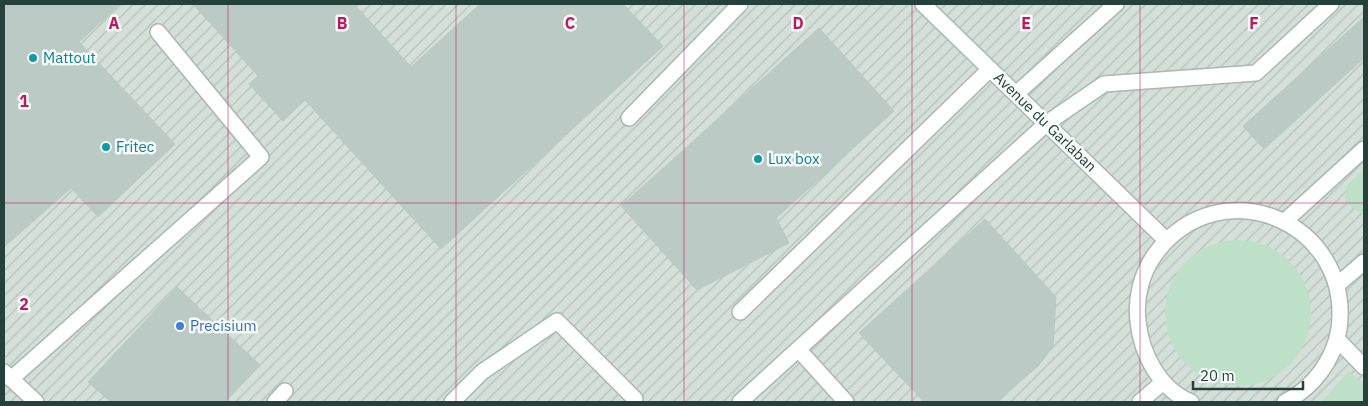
<svg xmlns="http://www.w3.org/2000/svg" width="1368" height="406" font-family="'IBM Plex Sans',sans-serif">
<style>
.industrial{fill:url(#industrial-furrows)}
.green{fill:#bfe0c8}
.building{fill:#bbcac4;stroke:#b8c9c2}
.lines{fill:none;stroke-linecap:round;stroke-linejoin:round}
.service-casing{stroke:#a8b8b2;stroke-width:18}
.minor-casing{stroke:#a8b8b2;stroke-width:18}
.service{stroke:#fff;stroke-width:15}
.minor{stroke:#fff;stroke-width:15}
.grid{fill:none;stroke:#c2185b;stroke-width:1;stroke-opacity:0.55}
.culture-dot{fill:#0f9aa8;stroke:#f7fbf9;stroke-width:2}
.shop-dot{fill:#3f7fe0;stroke:#f7fbf9;stroke-width:2}
.labels{text-anchor:middle;stroke-width:5;stroke-linejoin:round;paint-order:stroke}
.culture-label{font-size:15px;fill:#0d838f;stroke:#f7fbf9;text-anchor:start}
.street-label{font-size:15px;fill:#24423a;stroke:#f7fbf9}
.shop-label{font-size:15px;fill:#366cbe;stroke:#f7fbf9;text-anchor:start}
.grid-label{font-size:16px;text-anchor:middle;font-weight:bold;fill:#c2185b;stroke:#f7fbf9;stroke-width:5;stroke-linejoin:round;paint-order:stroke}
</style>
<defs>
<pattern id="industrial-furrows" width="10" height="10" patternUnits="userSpaceOnUse" patternTransform="scale(1.25)"><rect width="10" height="10" fill="#d4dfda"/><path d="M-1 1l2-2M0 10L10 0M9 11l2-2" fill="none" stroke="#b6c1bc"/></pattern>
</defs>
<rect width="100%" height="100%" fill="#e6efeb"/>
<path class="industrial" d="M4,4h1360v398h-1360z"/>
<path class="green" d="M1364,169v47l-19,-14 1,-16z
M1165 313a73 73 0 1 1 146 0a73 73 0 1 1-146 0Z
M1349,371l15,14v17h-43z"/>
<path class="building" d="M4,4h116l-41,38 96,102 -77,73 -27,-29 -67,59z
M193,4h161l57,63 69,-63h143l40,42 -222,203 -136,-149 -22,21 -34,-37 9,-8z
M1364,17v41l-100,91 -21,-23z
M819,28l75,83 -118,107 13,25 -92,47 -76,-84z
M985,219l71,78 -3,49 -14,19 -42,37h-73l-65,-69z
M177,287l83,78 -35,37h-114l-23,-20z"/>
<g class="lines">
<defs>
<path id="service" d="M1016,94l100,-90
M629,118l111,-114
M740,312l250,-243
M798,349l48,53
M11,379l250,-222 -103,-125
M275,402l10,-11
M452,402l30,-30 75,-51 78,78
M740,402l307,-279 57,-39 152,-11 75,-69"/>
<path id="minor" d="M923,4l243,236
M1285,221l79,-72
M1337,285l27,-23
M1337,339l27,28
M4,372l32,30
M1140,402l23,-20
M1191,402c-32,-13 -50,-49 -53,-81 -3,-24 4,-49 18,-68 65,-86 197,-31 183,76 -5,31 -26,59 -54,73"/>
</defs>
<use href="#service" class="service-casing"/>
<use href="#minor" class="minor-casing"/>
<use href="#service" class="service"/>
<use href="#minor" class="minor"/>
</g>
<path class="grid" d="M228,4v398M456,4v398M684,4v398M912,4v398M1140,4v398M4,203h1360"/>
<g class="culture-dot">
<circle cx="33" cy="58" r="5"/>
<circle cx="106" cy="147" r="5"/>
<circle cx="758" cy="159" r="5"/>
</g>
<circle class="shop-dot" cx="180" cy="326" r="5"/>
<g class="labels">
<g class="culture-label">
<text x="43" y="63">Mattout</text>
<text x="116" y="152">Fritec</text>
<text x="768" y="164">Lux box</text>
</g>
<g class="street-label">
<text transform="translate(1045 122) rotate(44)" y="5">Avenue du Garlaban</text>
</g>
<g class="shop-label">
<text x="190" y="331">Precisium</text>
</g>
</g>
<g class="grid-label">
<text x="114" y="29">A</text>
<text x="342" y="29">B</text>
<text x="570" y="29">C</text>
<text x="798" y="29">D</text>
<text x="1026" y="29">E</text>
<text x="1254" y="29">F</text>
<text x="24" y="107">1</text>
<text x="24" y="310">2</text>
</g>
<rect width="1368" height="406" fill="none" stroke="#24423a" stroke-width="10"/>
<path d="M1193 381v8h110v-8" fill="none" stroke="#24423a" stroke-width="2.5"/>
<text x="1200" y="381" font-size="15" fill="#24423a" stroke="#f7fbf9" stroke-width="4" paint-order="stroke">20 m</text>
</svg>
